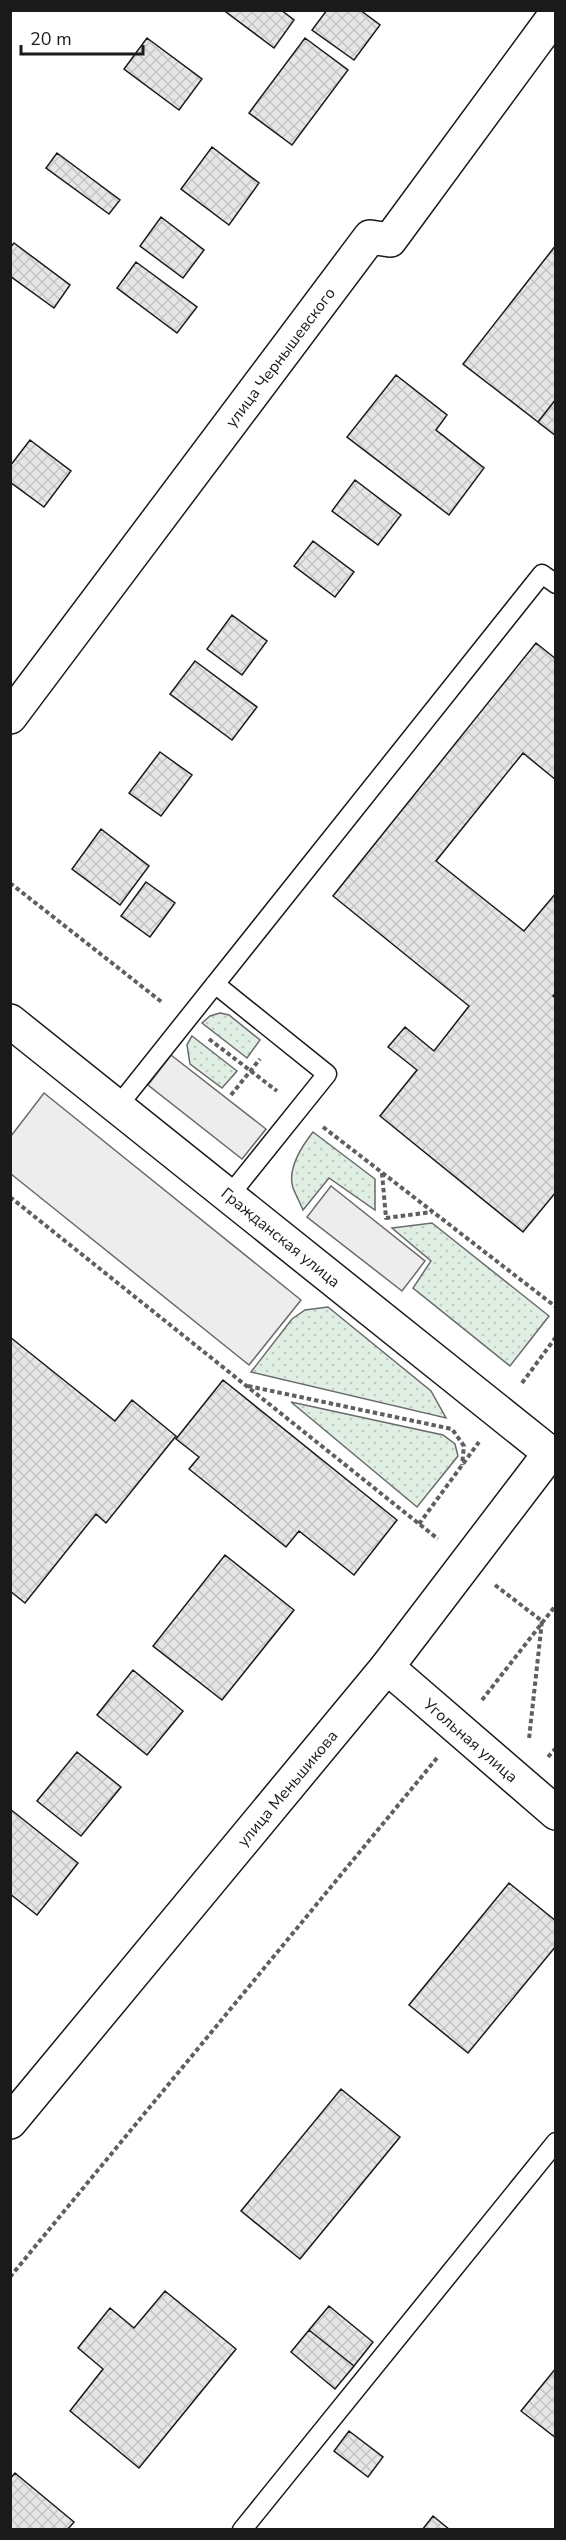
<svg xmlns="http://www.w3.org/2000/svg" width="566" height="2540" font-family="'Nunito Sans',sans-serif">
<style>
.green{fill:url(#green-dots);stroke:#6a6a6a;stroke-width:1.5}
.parking{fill:#ededed;stroke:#6a6a6a;stroke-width:1.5}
.building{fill:url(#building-cross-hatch);stroke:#1a1a1a;stroke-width:1.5}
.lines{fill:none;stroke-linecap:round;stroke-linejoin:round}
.lane-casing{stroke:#1a1a1a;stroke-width:21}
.street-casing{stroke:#1a1a1a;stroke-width:36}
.secondary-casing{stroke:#1a1a1a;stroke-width:36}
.path{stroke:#5f5f5f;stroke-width:4;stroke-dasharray:4.5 3;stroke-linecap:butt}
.lane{stroke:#fff;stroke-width:18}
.street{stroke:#fff;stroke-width:33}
.secondary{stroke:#fff;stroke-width:33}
.labels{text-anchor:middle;stroke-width:4.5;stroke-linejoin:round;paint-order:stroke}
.street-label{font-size:16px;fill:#1a1a1a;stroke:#fff}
</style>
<defs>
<pattern id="green-dots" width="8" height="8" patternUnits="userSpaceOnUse" patternTransform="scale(1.5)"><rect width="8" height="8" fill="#e0efe3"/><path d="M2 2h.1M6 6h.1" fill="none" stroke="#c0ccc2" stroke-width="1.8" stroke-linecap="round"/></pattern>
<pattern id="building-cross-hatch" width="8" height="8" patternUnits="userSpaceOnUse" patternTransform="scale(1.5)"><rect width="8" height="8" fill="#e6e6e6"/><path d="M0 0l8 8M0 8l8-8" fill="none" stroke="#c5c5c5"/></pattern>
</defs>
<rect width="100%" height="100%" fill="#fff"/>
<path class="green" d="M220,1013l9,2 31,25 -13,18 -45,-35 8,-7z
M192,1036l45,35 -15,17 -32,-24 -3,-19z
M313,1132l62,47v31l-46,-32 -26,32c-3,-7 -7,-15 -10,-22 -6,-19 9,-42 20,-56z
M432,1223l117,93 -39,50 -97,-78 18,-27 -39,-33z
M328,1307l103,84 15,27 -195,-46 41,-53 13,-9z
M291,1402l152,33 12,9 3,12 -41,51z"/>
<path class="parking" d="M171,1055l95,74 -24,30 -94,-74z
M44,1093l257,207 -52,65 -238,-191v-38z
M331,1186l94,75 -23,30 -95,-74z"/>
<path class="building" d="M227,10h54l13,10 -20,28 -48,-36z
M327,10h33l20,15 -26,35 -42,-30z
M147,38l55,41 -23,31 -55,-41z
M305,38l43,32 -56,75 -43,-32z
M212,147l47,36 -30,42 -48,-36z
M57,153l63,47 -11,14 -63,-46z
M161,217l43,33 -21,28 -43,-32z
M14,243l56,42 -16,23 -44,-32v-28z
M556,245v154l-18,23 -75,-58z
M136,262l61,45 -20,26 -60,-45z
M396,375l51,40 -11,15 48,38 -35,47 -102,-78z
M556,399v37l-18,-14z
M30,440l41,31 -27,36 -34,-25v-16z
M355,480l46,35 -23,30 -46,-34z
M313,541l41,31 -19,25 -41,-31z
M232,615l35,26 -25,34 -35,-26z
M536,643l20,16v121l-33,-27 -87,108 88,70 32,-38v100l-3,3 3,2v194l-33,40 -143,-116 37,-46 -29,-23 17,-20 29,24 35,-45 -136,-110z
M195,661l62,46 -25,33 -62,-46z
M160,752l32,23 -31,41 -32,-23z
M101,829l48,37 -29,39 -48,-36z
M146,882l29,21 -25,34 -29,-21z
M10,1337l105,84 17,-21 44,36 -70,87 -10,-9 -71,89 -15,-12z
M223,1380l174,140 -43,55 -55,-44 -13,16 -97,-78 10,-12 -23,-18z
M225,1555l69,55 -72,90 -69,-54z
M133,1670l50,41 -36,44 -50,-40z
M77,1752l44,35 -40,49 -44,-35z
M10,1809l68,54 -41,52 -27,-21z
M509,1883l47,38v25l-88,107 -59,-48z
M341,2089l59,48 -100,122 -59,-48z
M165,2291l71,58 -97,119 -69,-57 33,-42 -25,-21 32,-40 24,20z
M329,2306l44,36 -19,24 -45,-36z
M309,2330l45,36 -19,23 -44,-37z
M556,2368v70l-35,-27z
M349,2431l34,26 -15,20 -34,-26z
M15,2473l59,49 -7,8h-57v-51z
M433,2516l17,14h-28z"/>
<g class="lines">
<defs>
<path id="lane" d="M215,984l112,90 -98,122
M118,1106l424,-532 14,10
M242,2530l314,-388"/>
<path id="street" d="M10,717l360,-480 20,3 166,-226
M387,1667l169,146"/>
<path id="secondary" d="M10,1021l540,432 -163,214 -377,455"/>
</defs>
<use href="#lane" class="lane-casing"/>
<use href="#street" class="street-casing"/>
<use href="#secondary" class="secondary-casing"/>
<path class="path" d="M10,883l153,120
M209,1039l68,52
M231,1095l29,-36
M323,1127l233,180
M382,1173l4,45 46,-6
M10,1197l428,342
M522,1383l34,-46
M248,1386l204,43 12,17 -2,19
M419,1524l60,-82
M495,1585l47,36 -13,118
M482,1700l74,-95
M548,1757l8,-9
M10,2277l427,-519"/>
<use href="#lane" class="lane"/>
<use href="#street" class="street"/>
<use href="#secondary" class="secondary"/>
</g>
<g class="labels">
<g class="street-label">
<text transform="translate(280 357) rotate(-53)" y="6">улица Чернышевского</text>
<text transform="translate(281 1237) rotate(39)" y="6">Гражданская улица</text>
<text transform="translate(471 1740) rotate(41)" y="6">Угольная улица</text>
<text transform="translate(287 1788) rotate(-50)" y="6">улица Меньшикова</text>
</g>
</g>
<rect width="566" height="2540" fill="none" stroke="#1a1a1a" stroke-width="24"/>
<path d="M21 45v9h122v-9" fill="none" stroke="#1a1a1a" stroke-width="3"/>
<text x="30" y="45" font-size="18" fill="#1a1a1a" stroke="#ffffff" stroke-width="4.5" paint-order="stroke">20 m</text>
</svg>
